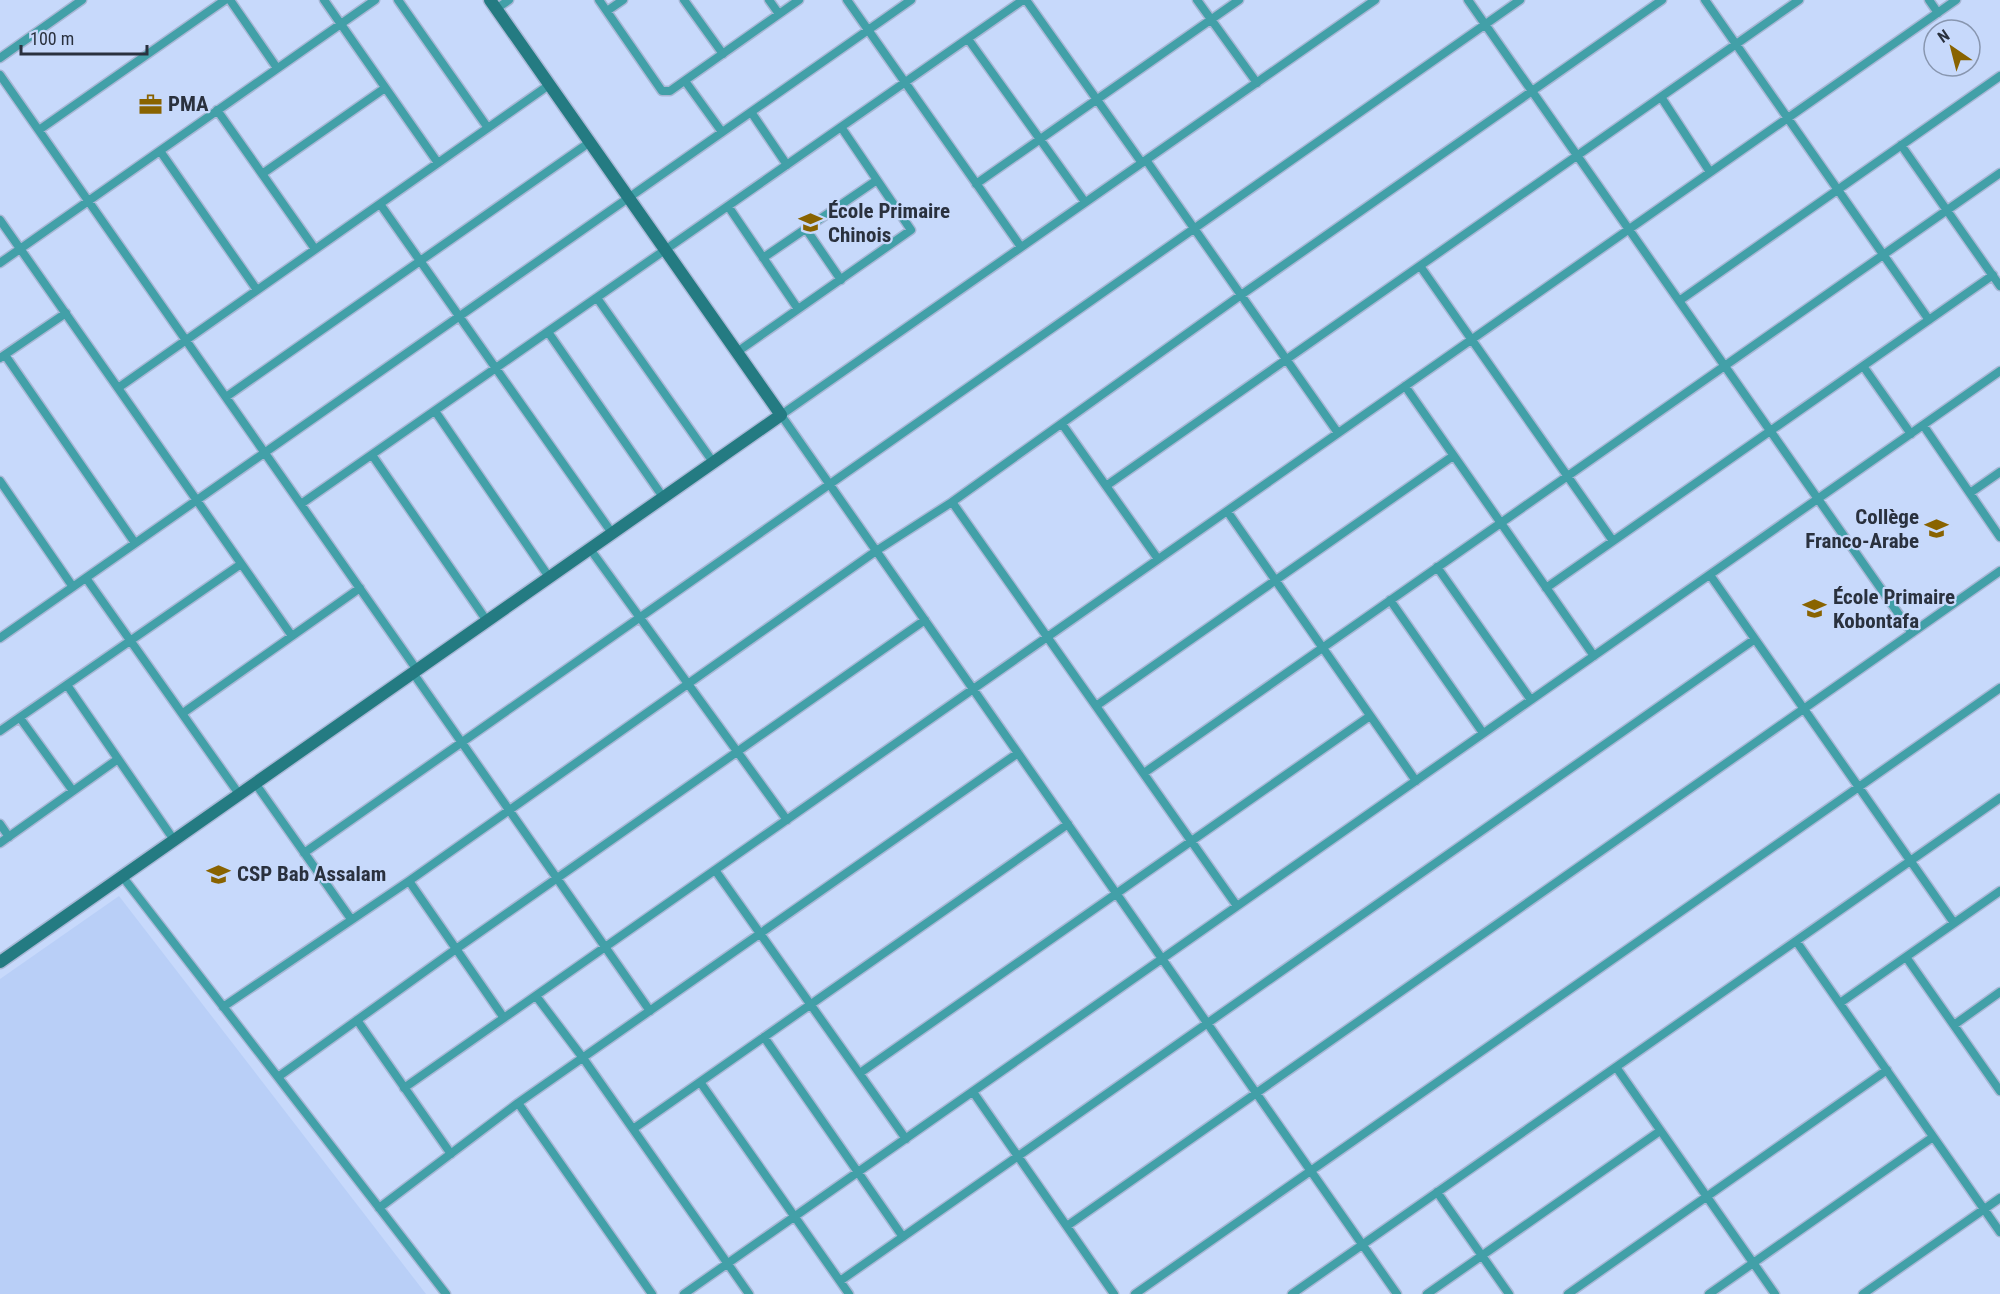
<svg xmlns="http://www.w3.org/2000/svg" width="2000" height="1294" font-family="'Roboto Condensed',sans-serif">
<style>
.built{fill:#b9cff7}
.lines{fill:none;stroke-linecap:round;stroke-linejoin:round}
.street-casing{stroke:#a8b7d5;stroke-width:11}
.secondary-casing{stroke:#a8b7d5;stroke-width:15}
.street{stroke:#42a0a8;stroke-width:8}
.secondary{stroke:#247b82;stroke-width:12}
.labels{text-anchor:middle;stroke-width:4.5;stroke-linejoin:round;paint-order:stroke}
.poi-label{font-size:21px;font-weight:bold;fill:#2a313e;stroke:#c7d9fb;text-anchor:start}
</style>
<rect width="100%" height="100%" fill="#c7d9fb"/>
<path class="built" d="M119,896l307,398h-426v-315z"/>
<g class="lines">
<defs>
<path id="street" d="M230,0l47,68
M324,0l114,163
M398,0l90,128
M599,0l63,91h8l129,-91
M684,0l39,54
M769,0l10,14
M847,0l174,247
M1026,0l116,163
M1197,0l60,83
M1375,0l-594,415 616,879
M1468,0l444,633
M1705,0l224,320
M1929,0l9,13
M496,9l13,-9
M607,11l16,-11
M968,39l117,163
M0,58l82,-58
M0,75l417,595
M685,81l37,51
M1661,97l49,75
M217,110l98,139
M751,112l36,53
M39,130l186,-130
M1901,145l99,141
M160,151l97,139
M1146,160l192,273
M262,174l123,-86
M976,184l263,-184
M380,204l232,329
M728,206l70,103
M0,220l292,416
M806,229l35,51
M763,258l114,-78
M0,263l375,-263
M1420,266l193,275
M597,298l116,164
M1679,301l321,-225
M548,332l115,165
M737,352l174,-122 -70,-103
M5,355l130,188
M0,358l66,-45
M1863,366l48,68
M1405,386l189,270
M118,388l431,-303
M226,397l364,-255
M435,411l114,166
M1062,424l96,135
M1923,425l77,112
M372,455l115,166
M0,481l73,106
M1106,486l693,-486
M1970,493l30,-21
M952,502l285,404
M301,504l722,-504
M1227,511l189,270
M590,549l197,271
M1437,567l94,133
M1710,575l244,348
M86,578l153,216
M1546,588l447,-313
M1390,600l93,133
M0,638l911,-638
M413,673l237,338
M67,685l107,155
M1096,706l357,-250
M183,713l177,-125
M20,718l53,73
M0,731l241,-167
M1144,773l856,-600
M255,783l96,136
M0,824l9,13
M0,843l118,-84
M304,853l1216,-853
M715,870l191,269
M122,876l324,418
M409,881l95,137
M1796,941l204,291
M1906,957l94,134
M536,996l47,62 166,236
M1840,1003l160,-112
M223,1007l186,-126 467,-330 76,-49 289,-207 421,-295
M357,1020l94,134
M1954,1025l46,-33
M764,1037l139,200
M1616,1067l159,227
M860,1073l510,-357
M278,1077l178,-128 469,-329
M700,1082l149,212
M404,1088l1552,-1088
M973,1092l141,202
M518,1103l134,191
M633,1129l435,-305
M1437,1192l72,102
M379,1208l139,-105 500,-350
M1067,1226l933,-655
M840,1281l915,-642
M684,1294l1316,-923
M1135,1294l865,-606
M1292,1294l708,-496
M1427,1294l233,-163
M1568,1294l319,-224
M1709,1294l224,-157
M1863,1294l137,-96"/>
<path id="secondary" d="M0,962l781,-547 -291,-415"/>
</defs>
<use href="#street" class="street-casing"/>
<use href="#secondary" class="secondary-casing"/>
<use href="#street" class="street"/>
<use href="#secondary" class="secondary"/>
</g>
<defs>
<symbol id="office-bare" viewBox="-9 -9 18 18"><path d="M-6-3h4V-5.5h4V-3h4V5H-6ZM-1-4.5V-3h2v-1.5ZM-6 0V1H6V0Z" fill="#896300" stroke="#c7d9fb" stroke-width="2.5" paint-order="stroke"/></symbol>
<symbol id="school-bare" viewBox="-9 -9 18 18"><path d="M0-5L7-2L0 1L-7-2ZM-4 1L0 2.5L4 1V4Q0 6-4 4Z" fill="#896300" stroke="#c7d9fb" stroke-width="2.5" paint-order="stroke"/></symbol>
</defs>
<g fill-rule="evenodd">
<use href="#office-bare" x="134" y="88" width="33" height="33"/>
<use href="#school-bare" x="794" y="206" width="33" height="33"/>
<use href="#school-bare" x="1920" y="512" width="33" height="33"/>
<use href="#school-bare" x="1798" y="592" width="33" height="33"/>
<use href="#school-bare" x="202" y="858" width="33" height="33"/>
</g>
<g class="labels">
<g class="poi-label">
<text x="168" y="111">PMA</text>
<text x="828" y="218">École Primaire<tspan x="828" dy="24">Chinois</tspan></text>
<text x="1919" y="524" text-anchor="end">Collège<tspan x="1919" dy="24">Franco-Arabe</tspan></text>
<text x="1833" y="604">École Primaire<tspan x="1833" dy="24">Kobontafa</tspan></text>
<text x="237" y="881">CSP Bab Assalam</text>
</g>
</g>
<g transform="translate(1952 48) rotate(325)"><circle r="28" fill="#c7d9fb" stroke="#8896af" stroke-width="1.5"/>
<path d="M0-4.5L10 22L0 15L-10 22Z" fill="#896300"/>
<text y="-9" font-size="16" font-weight="bold" text-anchor="middle" fill="#2a313e">N</text>
</g>
<path d="M21 45v9h126v-9" fill="none" stroke="#2a313e" stroke-width="3"/>
<text x="30" y="45" font-size="18" fill="#2a313e" stroke="#c7d9fb" stroke-width="4.5" paint-order="stroke">100 m</text>
</svg>
